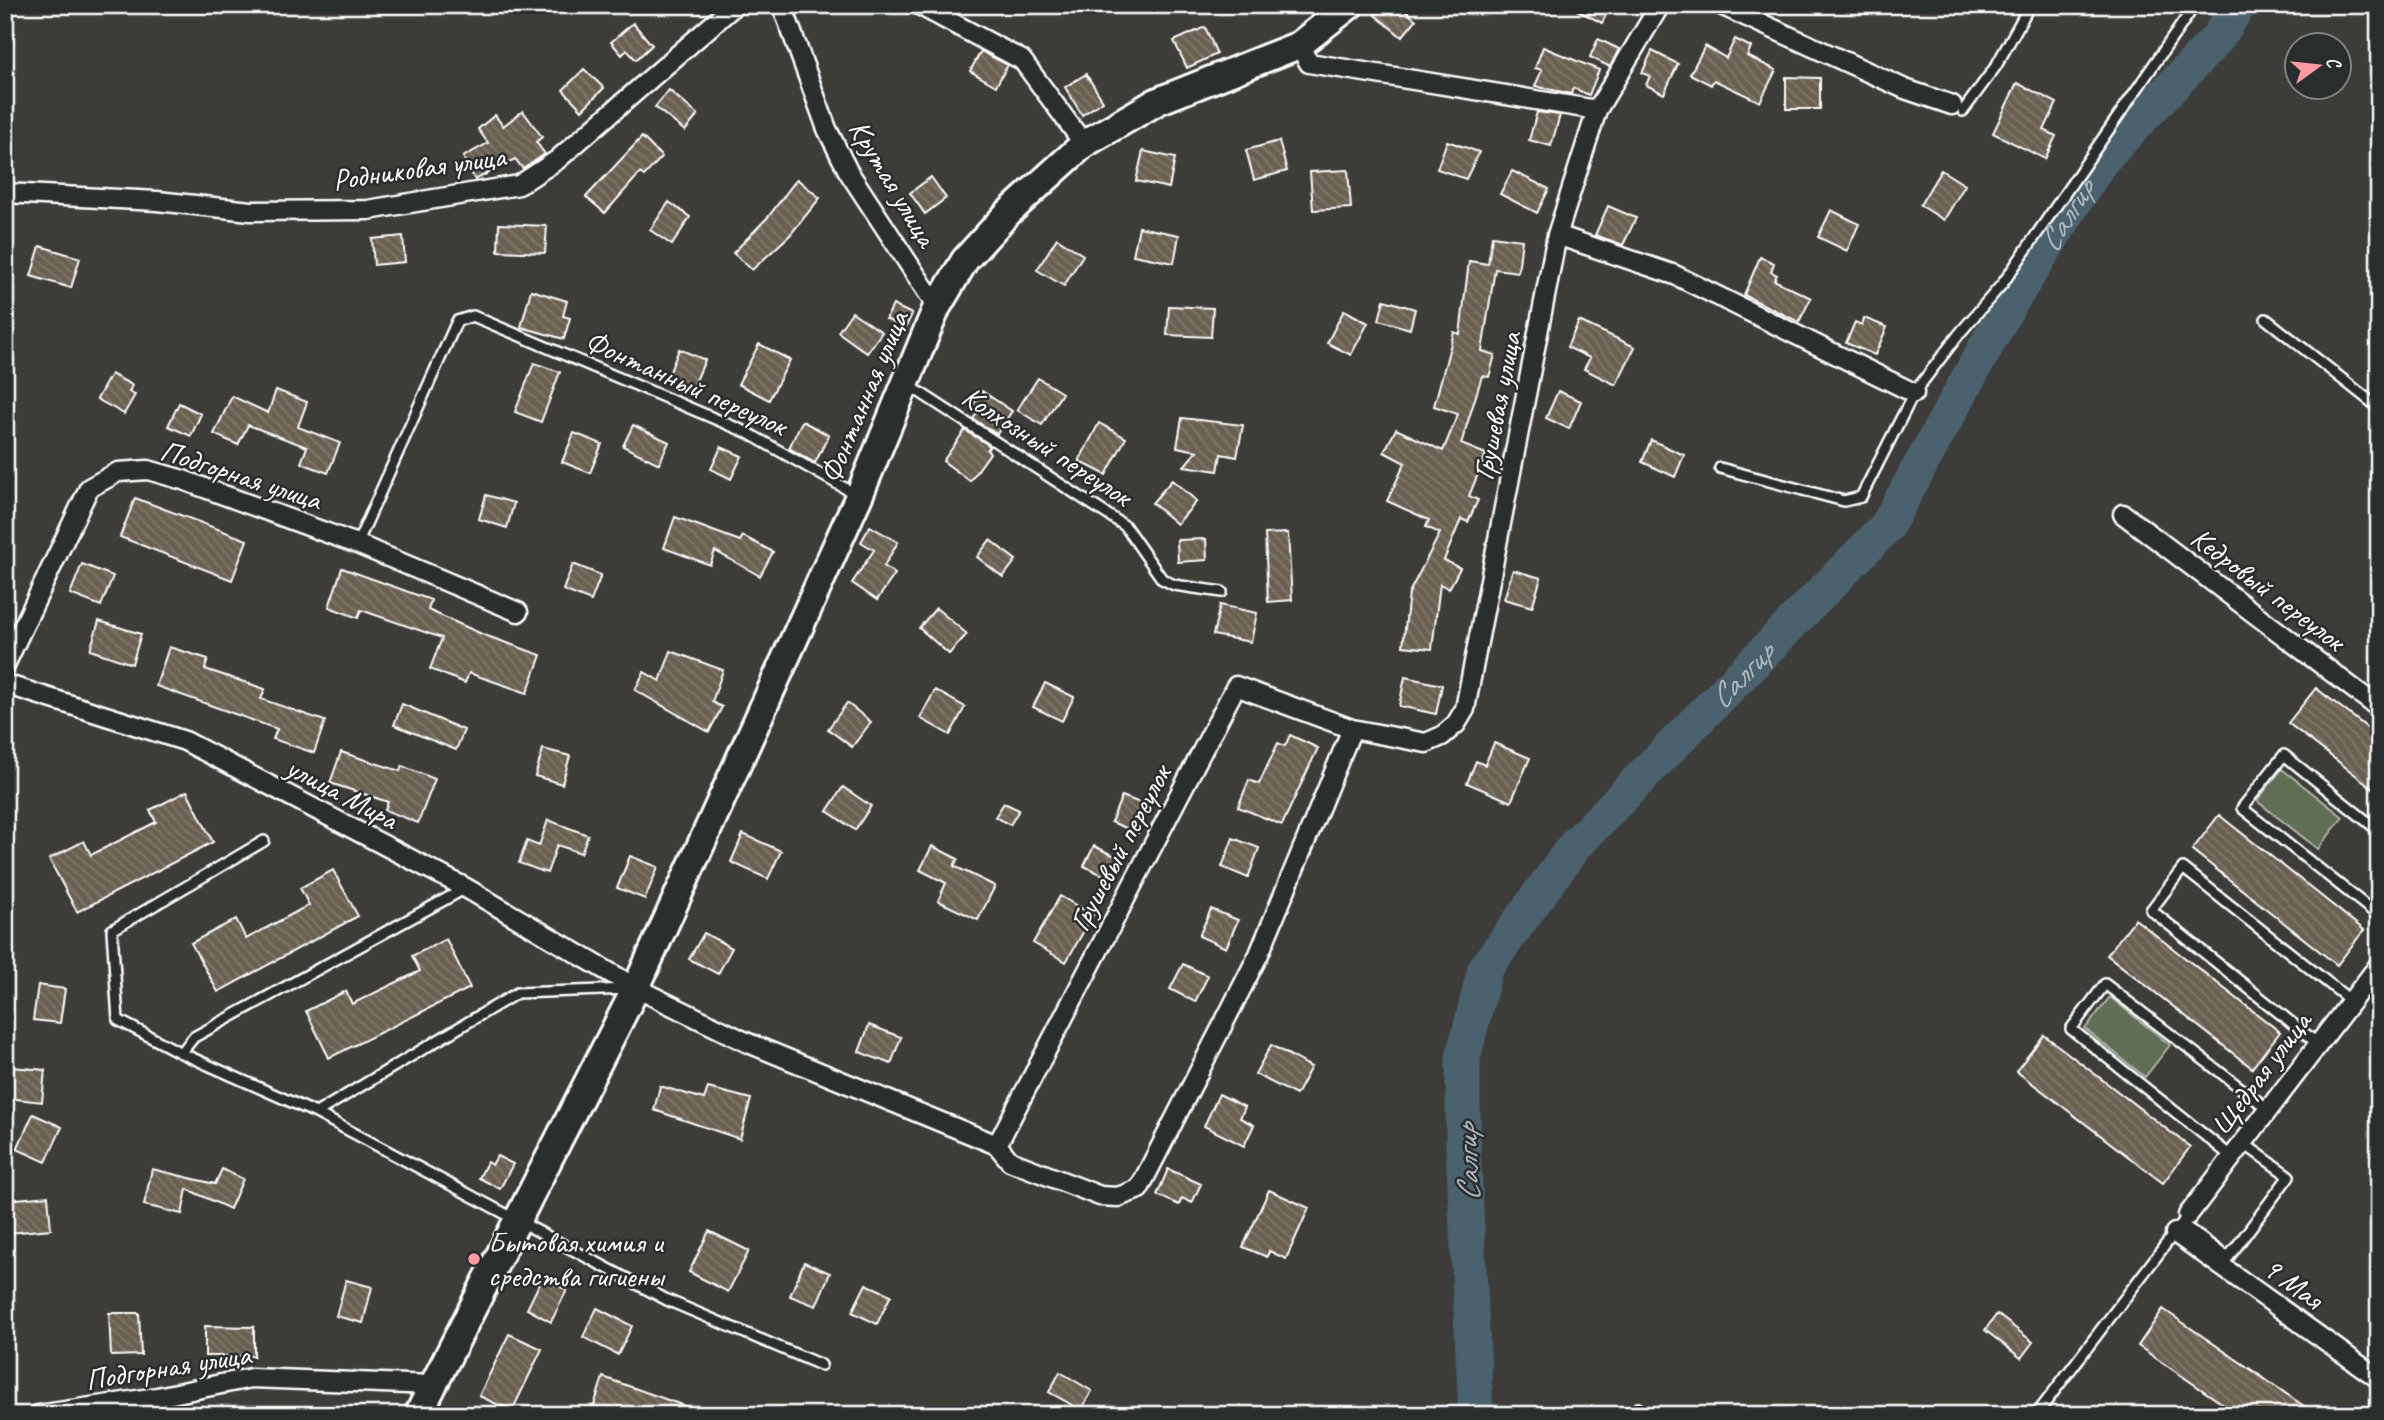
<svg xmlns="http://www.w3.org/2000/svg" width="2384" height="1420" font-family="Caveat,sans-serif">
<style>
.park{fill:#616e56;stroke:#b0b6aa;stroke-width:2}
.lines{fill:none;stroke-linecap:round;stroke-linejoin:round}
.river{stroke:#4a626e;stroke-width:35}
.building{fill:url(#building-back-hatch);stroke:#fff;stroke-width:2}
.lane-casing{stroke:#fff;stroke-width:14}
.street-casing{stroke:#fff;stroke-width:23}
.secondary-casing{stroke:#fff;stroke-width:32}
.lane{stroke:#2a2d2e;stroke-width:9}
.street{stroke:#2a2d2e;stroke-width:18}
.secondary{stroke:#2a2d2e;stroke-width:26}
.poi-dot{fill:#ff9aa2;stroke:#2a2d2e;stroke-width:2.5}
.labels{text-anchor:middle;stroke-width:5;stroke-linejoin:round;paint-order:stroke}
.street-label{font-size:30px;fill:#fff;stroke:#2a2d2e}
.poi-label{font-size:30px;fill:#fff;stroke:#2a2d2e;text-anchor:start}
.water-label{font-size:32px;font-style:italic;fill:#aeb8be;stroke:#2a2d2e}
</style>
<defs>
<pattern id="building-back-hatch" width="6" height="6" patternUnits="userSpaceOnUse" patternTransform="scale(1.75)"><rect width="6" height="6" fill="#696051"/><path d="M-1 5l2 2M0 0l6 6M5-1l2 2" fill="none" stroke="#80786b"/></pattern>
</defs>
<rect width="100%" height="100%" fill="#3d3c38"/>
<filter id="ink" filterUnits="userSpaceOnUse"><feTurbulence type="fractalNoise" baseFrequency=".0143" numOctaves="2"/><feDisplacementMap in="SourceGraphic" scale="14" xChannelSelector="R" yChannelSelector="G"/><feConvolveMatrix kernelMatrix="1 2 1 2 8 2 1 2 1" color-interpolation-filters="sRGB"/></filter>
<g filter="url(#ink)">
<path class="park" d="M2282,769l61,48 -25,32 -61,-48z
M2110,997l60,48 -25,32 -60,-48z"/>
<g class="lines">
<path class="river" id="s1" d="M1476,1415l-13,-269v-88l22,-89 90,-124 312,-319 119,-216 94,-148 116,-122 23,-35"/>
</g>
<path class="building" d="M1383,5h15l18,15 -14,17 -27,-22z
M1567,5h44l-9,18z
M633,23l19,22 -16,15 -9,-10 -5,5 -11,-13z
M1205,27l12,27 -30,14 -13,-27z
M1598,39l21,10 -9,18 -20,-10z
M1735,39l16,8 -4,9 29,14 -16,32 -46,-22 -3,5 -21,-11 15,-28 21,12z
M1543,47l56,23 -10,25 -16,-7 -2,6 -36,-8 7,-16 -7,-2z
M981,51l27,14 -12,21 -26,-15z
M1652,51l26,13 -14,30 -18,-9 4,-9 -8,-3z
M584,69l20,19 -22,22 -19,-20z
M1086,74l17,27 -21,14 -17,-28z
M1786,77l34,1v31h-34z
M2017,83l40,20 -13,27 12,6 -11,23 -52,-26z
M669,90l29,25 -13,16 -30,-24z
M523,111l19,26 -6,5 9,12 -22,15 -8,-10 -40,21 -12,-23 25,-14 -10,-14 17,-14 8,11z
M1537,112l23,3 -9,31 -22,-6z
M642,137l20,20 -18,19 -4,-3 -35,40 -19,-16z
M1279,141l8,30 -33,9 -8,-30z
M1447,141l32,11 -13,27 -29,-10z
M1143,151l32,7 -6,30 -33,-7z
M1348,170l3,38 -38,2 -3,-38z
M1941,170l24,15 -21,35 -24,-15z
M1512,171l37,18 -12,24 -37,-19z
M931,177l15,21 -21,16 -15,-21z
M797,179l23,19 -30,37 -38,35 -19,-17 35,-36z
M669,202l21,15 -18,28 -22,-15z
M1608,206l28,12 -13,27 -28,-10z
M1831,210l28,14 -12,27 -29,-14z
M499,224l48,2 -2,27 -47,-2z
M1139,227l40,8 -5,28 -41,-8z
M403,236l2,26 -31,3 -2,-26z
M1492,236l30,4 -4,32 -23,-3 -13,82 13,4 -6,22 -7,-1 -21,68 25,10 -17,42 9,4 -10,22 -7,-3 -17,41 16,8 -11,21 -9,-5 -8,65 -29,-3 6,-53 31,-60 -14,-6 3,-7 -42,-19 18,-38 -21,-11 12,-23 47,22 15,-37 -24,-8 20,-74 6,2 9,-73 19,3z
M1057,238l26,17 -19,31 -27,-16z
M40,246l40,12 -9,30 -40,-12z
M1760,257l14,6 -3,9 6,3 -3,5 37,18 -12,24 -55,-27z
M531,290l36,11 -4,15 7,2 -6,21 -43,-12z
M1384,300l31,9 -5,20 -31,-9z
M893,305l19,9 -7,15 -19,-10z
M1169,306l44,2 -2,29 -44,-2z
M1344,310l24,13 -17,32 -24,-12z
M852,312l30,20 -15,21 -29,-21z
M1864,318l23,9 -12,28 -29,-12 9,-21 7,3z
M1579,321l56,26 -19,38 -32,-16 6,-11 -23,-11z
M759,344l31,16 -21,40 -31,-16z
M679,349l26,11 -13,30 -25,-11z
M534,363l26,9 -19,50 -26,-10z
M111,374l21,11 -3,7 6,3 -11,19 -27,-15z
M1038,378l24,15 -20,32 -25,-15z
M276,390l31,12 -9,25 42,16 -12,30 -27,-10 6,-16 -59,-22 -10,20 -24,-11 18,-38 36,17z
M982,391l30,20 -15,23 -24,-15 4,-6 -6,-5z
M1558,391l23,10 -12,28 -23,-11z
M179,403l22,11 -10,22 -23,-10z
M1182,418l61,7 -6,32 -16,-3 -3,17 -34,-5 13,-15 -20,-4z
M802,421l27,14 -14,28 -26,-15z
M1099,423l27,15 -20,37 -27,-14z
M633,425l36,17 -10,22 -36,-18z
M965,430l25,16 -3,4 3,3 -20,28 -27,-20z
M574,433l28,11 -12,29 -28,-11z
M1651,440l33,15 -9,22 -33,-15z
M721,447l21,9 -11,23 -20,-10z
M1172,480l25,21 -20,23 -25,-21z
M486,495l28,8 -7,25 -28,-9z
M135,498l112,42 -15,40 -112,-43z
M675,517l65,24 3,-5 30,16 -13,24 -45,-25 -5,14 -46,-17z
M870,526l28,16 -14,24 11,8 -18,26 -25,-17 22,-33 -13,-8z
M1288,533l4,67 -24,2 -3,-68z
M1206,539l1,21 -29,2 -1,-22z
M990,540l26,20 -13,17 -26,-20z
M82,564l31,12 -12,30 -31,-12z
M573,564l28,11 -10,26 -28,-11z
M342,568l89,32 -3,10 56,25 57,20 -14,38 -58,-20 -4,10 -35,-14 12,-31 -81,-28 -3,8 -29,-11z
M1513,570l28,8 -9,29 -28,-8z
M1220,605l37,8 -6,29 -38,-7z
M936,608l31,26 -18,20 -30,-26z
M99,621l42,13 -9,30 -42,-14z
M169,647l39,12 -3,10 60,20 -4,10 64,22 -11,32 -41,-14 4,-10 -121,-43z
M671,651l52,19 -11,32 10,5 -13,25 -74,-42 9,-18 16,9z
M1405,677l37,8 -6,29 -37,-8z
M1045,683l29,14 -12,24 -29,-14z
M2316,688l63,49v56l-91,-70z
M935,690l30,17 -15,28 -30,-17z
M847,703l24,19 -19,25 -24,-18z
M402,704l62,26 -8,20 -62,-25z
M1290,735l28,13 -36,77 -44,-18 11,-27 10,4 19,-41 7,3z
M1494,743l36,15 -19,44 -44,-19 9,-22 9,4z
M543,749l27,7 -8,28 -27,-8z
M341,752l59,19 2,-5 33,13 -17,44 -33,-13 3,-8 -58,-19z
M843,787l28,19 -16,24 -28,-19z
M187,791l26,51 -136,70 -28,-53 35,-18 7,14 65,-33 -6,-12z
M1122,796l26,10 -10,27 -27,-11z
M1004,803l15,7 -9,15 -15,-8z
M2219,815l145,115 -27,35 -145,-115z
M548,820l40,15 -7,18 -24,-8 -10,28 -28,-10 8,-22 12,5z
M743,834l38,17 -13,28 -37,-17z
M1233,838l26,10 -11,30 -26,-11z
M932,846l26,13 -4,7 41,20 -17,34 -40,-19 8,-18 -26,-13z
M1094,846l29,14 -10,20 -29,-14z
M630,856l28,11 -13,32 -28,-11z
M333,870l25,46 -140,76 -27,-49 45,-24 10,20 63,-34 -9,-17z
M1060,896l33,19 -27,47 -33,-19z
M1211,909l27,11 -12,28 -27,-12z
M2135,919l145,113 -28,36 -145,-113z
M704,933l28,15 -14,26 -29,-15z
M446,939l24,49 -141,70 -23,-47 40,-20 6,13 68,-33 -8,-15z
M1183,964l25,12 -13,26 -25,-13z
M38,985l27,4 -5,34 -27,-3z
M869,1025l32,12 -10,27 -32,-12z
M2044,1035l146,112 -27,36 -147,-112z
M1271,1045l40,22 -15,28 -41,-21z
M11,1067l34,3 -3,32 -34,-4z
M660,1086l44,13 4,-11 43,11 -11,40 -86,-29z
M1219,1094l26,13 -5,11 14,7 -10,21 -40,-20z
M33,1114l29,13 -16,35 -29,-13z
M497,1156l16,8 -13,25 -21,-11 8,-16 5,3z
M152,1169l63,15 7,-15 21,10 -13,30 -43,-20 -5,25 -38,-9z
M1168,1169l33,15 -9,19 -10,-5 -3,7 -22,-10z
M1269,1190l40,18 -23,51 -17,-8 -2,6 -24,-10z
M48,1196l3,33 -42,4 -3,-33z
M709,1231l40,20 -21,41 -39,-20z
M804,1262l26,11 -14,33 -26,-10z
M542,1278l25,12 -16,32 -24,-13z
M346,1280l26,7 -9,36 -27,-7z
M866,1284l25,11 -14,29 -25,-12z
M597,1308l35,18 -14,29 -35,-18z
M2163,1309l154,106h-78l-101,-69z
M109,1313h30l2,42 -30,1z
M1997,1314l36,28 -12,16 -36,-28z
M205,1326l49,1v29h-49z
M509,1334l33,15 -30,62 -33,-15z
M1060,1372l32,19 -11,19 -32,-18z
M603,1377l99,35 -1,3h-110z"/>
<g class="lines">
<defs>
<path id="lane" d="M1963,111l33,-45 34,-61
M2266,319l113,89
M907,384l218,142 37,53 12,6 48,7
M1720,468l124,33 17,-4 53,-104 45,-59 44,-51 192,-278
M357,544l100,-223 16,-5 273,116 111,63
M2379,831l-95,-76 -42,53 137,108
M264,841l-152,89 6,90 63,33 135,60 351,187 154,65
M2318,1044l-167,-134 32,-42 168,133
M181,1053l13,-16 272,-149
M316,1113l201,-120 114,-4
M2232,1157l-161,-128 34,-45 163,125
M2182,1224l46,34 61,-82 -46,-33
M1636,1415l2,-7
M2036,1415l152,-200"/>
<path id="street" d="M782,5l45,124 21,42 89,136
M919,5l103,55 62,84
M1721,5l184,84 47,16
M1299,45l10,18 288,47
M5,193l152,8 94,10 117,-1 151,-25 38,-25 178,-155
M1557,235l118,40 239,118
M2123,514l256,194
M5,665l84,-177 29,-16 30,-2 35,10 174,64 161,68
M5,684l180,57 281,147 170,100 110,54 251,103 13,16 90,35 18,1 21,-8 120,-235 93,-225
M997,1145l239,-459 116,43 74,14 16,-7 14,-12 9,-15 92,-474 40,-125 63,-105
M2188,1215l191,-250
M2175,1233l204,146
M38,1415l119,-18 94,-19 182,7"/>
<path id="secondary" d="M418,1415l218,-427 223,-492 78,-189 28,-47 42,-46 77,-70 74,-43 141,-56 51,-40"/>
</defs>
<use href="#lane" class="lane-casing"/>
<use href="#street" class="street-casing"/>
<use href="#secondary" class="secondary-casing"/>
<use href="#lane" class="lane"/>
<use href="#street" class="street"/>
<use href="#secondary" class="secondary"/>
</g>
</g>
<circle class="poi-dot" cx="474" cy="1259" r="7"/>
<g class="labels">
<g class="street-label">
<text transform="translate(419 168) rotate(-8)" y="10">Родниковая улица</text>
<text transform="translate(893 183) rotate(59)" y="10">Крутая улица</text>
<text transform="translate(686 383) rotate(24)" y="10">Фонтанный переулок</text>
<text transform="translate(864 397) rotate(-67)" y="10">Фонтанная улица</text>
<text transform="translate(1497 406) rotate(-79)" y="10">Грушевая улица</text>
<text transform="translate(1047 446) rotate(33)" y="10">Колхозный переулок</text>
<text transform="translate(241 475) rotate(18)" y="10">Подгорная улица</text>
<text transform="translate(2268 589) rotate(37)" y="10">Кедровый переулок</text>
<text transform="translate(342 793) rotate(28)" y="10">улица Мира</text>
<text transform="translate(1120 848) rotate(-62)" y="10">Грушевый переулок</text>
<text transform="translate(2261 1073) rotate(-53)" y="10">Щедрая улица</text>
<text transform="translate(2293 1283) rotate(36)" y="10">9 Мая</text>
<text transform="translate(168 1367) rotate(-9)" y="10">Подгорная улица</text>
</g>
<g class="poi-label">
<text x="488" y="1252">Бытовая химия и<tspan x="488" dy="34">средства гигиены</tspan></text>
</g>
<g class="water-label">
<text dy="11" stroke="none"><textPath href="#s1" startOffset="1407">Салгир</textPath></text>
<text dy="11" stroke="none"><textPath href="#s1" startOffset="840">Салгир</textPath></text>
<text transform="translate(1467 1163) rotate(-92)" y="11">Салгир</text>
</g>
</g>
<rect width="2384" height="1420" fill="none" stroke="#2a2d2e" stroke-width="28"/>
<rect x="14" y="14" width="2356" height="1392" fill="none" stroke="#fff" stroke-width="2.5" filter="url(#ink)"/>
<g transform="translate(2318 66) rotate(75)"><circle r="33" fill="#2a2d2e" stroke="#7f8182" stroke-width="2"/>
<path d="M0-5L12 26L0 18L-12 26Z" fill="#ff9aa2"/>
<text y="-10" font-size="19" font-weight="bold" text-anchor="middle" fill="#ffffff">С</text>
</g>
</svg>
